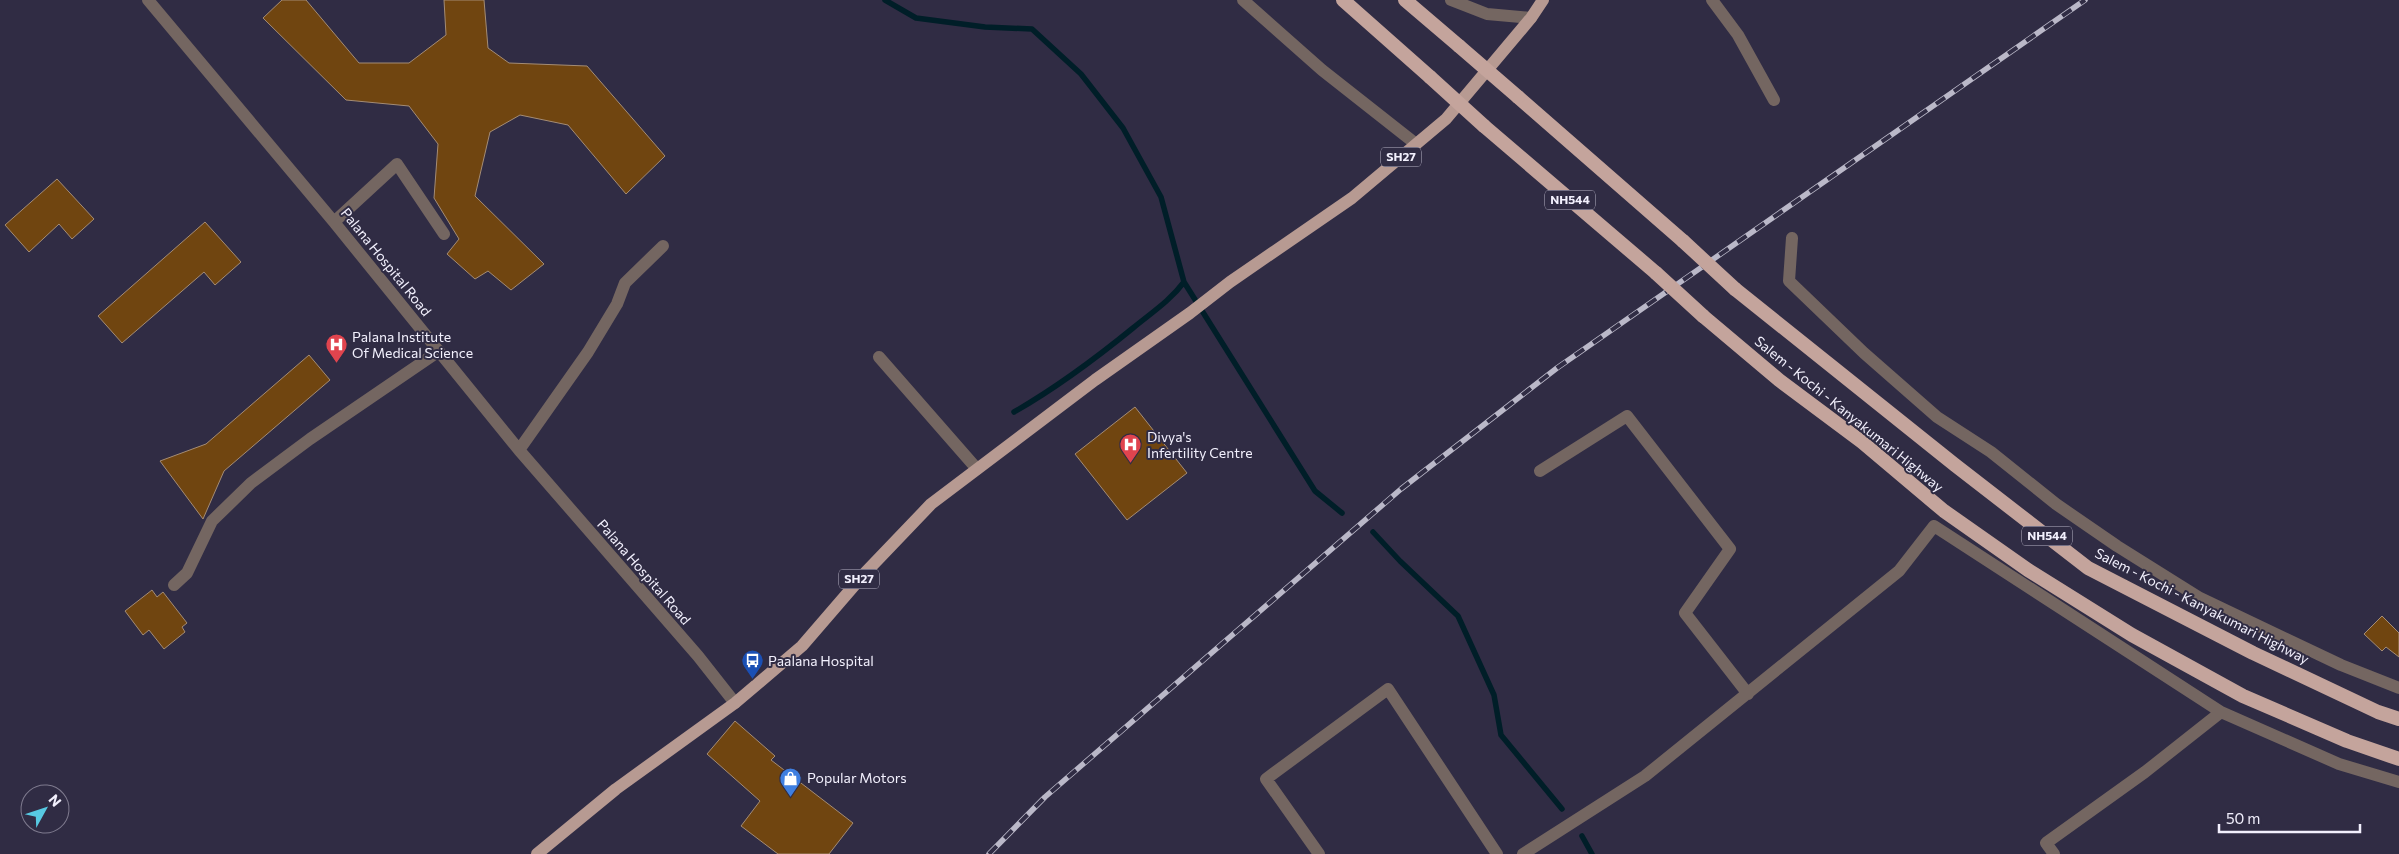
<svg xmlns="http://www.w3.org/2000/svg" width="2399" height="854" font-family="Commissioner,sans-serif">
<style>
.lines{fill:none;stroke-linecap:round;stroke-linejoin:round}
.stream{stroke:#001e28;stroke-width:5.5}
.building{fill:#704510;stroke:#a48c75}
.minor{stroke:#746661;stroke-width:12}
.tertiary{stroke:#746661;stroke-width:12}
.primary{stroke:#b79a92;stroke-width:12}
.trunk{stroke:#c4a49c;stroke-width:14}
.rail-casing{stroke:#bab8c8;stroke-width:5.5}
.rail{stroke:#302c44;stroke-width:4;stroke-dasharray:11;stroke-linecap:butt}
.trunk-bridge{stroke:#c4a49c;stroke-width:14}
.labels{text-anchor:middle;stroke-width:4;stroke-linejoin:round;paint-order:stroke}
.shield{fill:#302c44;stroke:#b8b5c6;stroke-width:1}
.shield-label{font-size:12px;font-weight:bold;fill:#f2f0fd}
.street-label{font-size:14px;fill:#f2f0fd;stroke:#302c44}
.poi-label{font-size:14px;fill:#f2f0fd;stroke:#302c44;text-anchor:start}
</style>
<rect width="100%" height="100%" fill="#302c44"/>
<g class="lines">
<path class="stream" d="M885,0l31,18 69,9 47,2 49,45 42,54 38,69 23,85 131,209 27,22
M1014,412c42,-24 81,-53 119,-84 18,-15 37,-27 51,-46
M1373,532l27,29 58,55 36,79 7,40 61,74
M1582,836l10,18"/>
</g>
<path class="building" d="M282,0h24l53,63h50l37,-28 -2,-35h40l4,48 21,15 78,3 78,90 -39,38 -58,-69 -48,-10 -30,17 -15,64 69,68 -33,26 -23,-19 -13,8 -28,-25 12,-15 -25,-41 4,-54 -29,-38 -63,-6 -83,-82z
M57,179l37,40 -22,20 -13,-15 -30,28 -24,-27z
M205,222l36,40 -26,23 -11,-13 -82,71 -24,-27z
M309,355l21,25 -106,91 -21,48 -43,-58 46,-17z
M1135,407l52,66 -60,47 -52,-66z
M152,590l5,7 6,-5 24,31 -5,4 3,5 -21,17 -15,-19 -6,5 -18,-24z
M2382,616l17,17v24l-13,-10 -4,4 -18,-17z
M735,721l40,35 -4,4 82,63 -24,31h-51l-37,-28 19,-25 -53,-47z"/>
<g class="lines">
<path class="minor" d="M148,0l186,222 185,228 179,206 37,47
M1712,0l26,35 36,65
M334,222l63,-58 47,70
M1792,238l-3,43 75,72 73,64 54,35 65,52 61,42 83,52 141,67 58,23
M879,357l98,112
M519,450l69,-98 29,-48 8,-21 38,-37
M1540,471l87,-55 103,133 -45,64 63,81
M174,585l13,-12 25,-52 39,-38 59,-44 129,-88
M1319,854l-53,-75 122,-90 109,165
M1523,854l122,-78 254,-205 35,-45 287,186 118,52 60,18
M2054,854l-8,-11 99,-71 76,-60"/>
<path class="tertiary" d="M1243,0l79,70 94,74
M1451,0l36,14 44,4"/>
<path class="primary" d="M537,854l79,-65 119,-86 67,-57 63,-73 66,-69 164,-124 95,-67 40,-31 122,-84 94,-79 85,-101 12,-18"/>
<path class="trunk" d="M1343,0l87,77
M1405,0l54,46
M1518,97l165,144
M1484,126l172,147
M1735,289l220,176 133,103 165,85 125,59 21,7
M1703,316l76,64 83,62 82,69 84,59 104,65 111,61 104,45 52,18"/>
<defs>
<path id="rail" d="M989,854l56,-57 356,-308 156,-121 528,-368"/>
</defs>
<use href="#rail" class="rail-casing"/>
<use href="#rail" class="rail"/>
<path class="trunk-bridge" d="M1459,46l59,51
M1430,77l54,49
M1683,241l52,48
M1656,273l47,43"/>
</g>
<defs>
<symbol id="hospital-pin" viewBox="-11 -11 22 30"><path d="M0 17L-7.5 6A9.5 9.5 0 1 1 7.5 6Z" fill="#e0444e" stroke="#302c44"/><path d="M-5-5h3v3.5h4V-5h3V5h-3V1.5h-4V5h-3Z" fill="#fff"/></symbol>
<symbol id="bus-pin" viewBox="-11 -11 22 30"><path d="M0 17L-7.5 6A9.5 9.5 0 1 1 7.5 6Z" fill="#1a4fb4" stroke="#302c44"/><path d="M-5-6H5V4H4V6H2V4H-2V6H-4V4H-5ZM-3.5-4V0h7V-4ZM-3.5 1.2v1.5H-2V1.2ZM2 1.2v1.5H3.5V1.2Z" fill="#fff"/></symbol>
<symbol id="shop-pin" viewBox="-11 -11 22 30"><path d="M0 17L-7.5 6A9.5 9.5 0 1 1 7.5 6Z" fill="#3f7fe0" stroke="#302c44"/><path d="M-5-2.5h2.3a2.7 3.5 0 0 1 5.4 0H5L5.5 6h-11ZM-1.5-2.5h3a1.5 2.3 0 0 0-3 0Z" fill="#fff"/></symbol>
</defs>
<g fill-rule="evenodd">
<use href="#hospital-pin" x="324" y="332" width="25" height="34"/>
<use href="#hospital-pin" x="1118" y="432" width="25" height="34"/>
<use href="#bus-pin" x="740" y="648" width="25" height="34"/>
<use href="#shop-pin" x="778" y="766" width="25" height="34"/>
</g>
<g class="labels">
<g class="shield">
<rect x="1381" y="147.5" width="40" height="19" rx="4"/>
<rect x="1545" y="190.5" width="50" height="19" rx="4"/>
<rect x="2022" y="526.5" width="50" height="19" rx="4"/>
<rect x="839" y="569.5" width="40" height="19" rx="4"/>
</g>
<g class="shield-label">
<text x="1401" y="161">SH27</text>
<text x="1570" y="204">NH544</text>
<text x="2047" y="540">NH544</text>
<text x="859" y="583">SH27</text>
</g>
<g class="street-label">
<text transform="translate(386 262) rotate(51)" y="5">Palana Hospital Road</text>
<text transform="translate(1849 414) rotate(39)" y="5">Salem - Kochi - Kanyakumari Highway</text>
<text transform="translate(644 572) rotate(49)" y="5">Palana Hospital Road</text>
<text transform="translate(2202 606) rotate(27)" y="5">Salem - Kochi - Kanyakumari Highway</text>
</g>
<g class="poi-label">
<text x="352" y="342">Palana Institute<tspan x="352" dy="16">Of Medical Science</tspan></text>
<text x="1147" y="442">Divya's<tspan x="1147" dy="16">Infertility Centre</tspan></text>
<text x="768" y="666">Paalana Hospital</text>
<text x="807" y="783">Popular Motors</text>
</g>
</g>
<g transform="translate(45 809) rotate(50)"><circle r="24" fill="#302c44" stroke="#7e7a8e"/>
<path d="M0-4L9 19L0 12L-9 19Z" fill="#57c9e2"/>
<text y="-8" font-size="14" font-weight="bold" text-anchor="middle" fill="#f2f0fd">N</text>
</g>
<path d="M2219 824v8h141v-8" fill="none" stroke="#f2f0fd" stroke-width="2.5"/>
<text x="2226" y="824" font-size="15" fill="#f2f0fd" stroke="#302c44" stroke-width="4" paint-order="stroke">50 m</text>
</svg>
